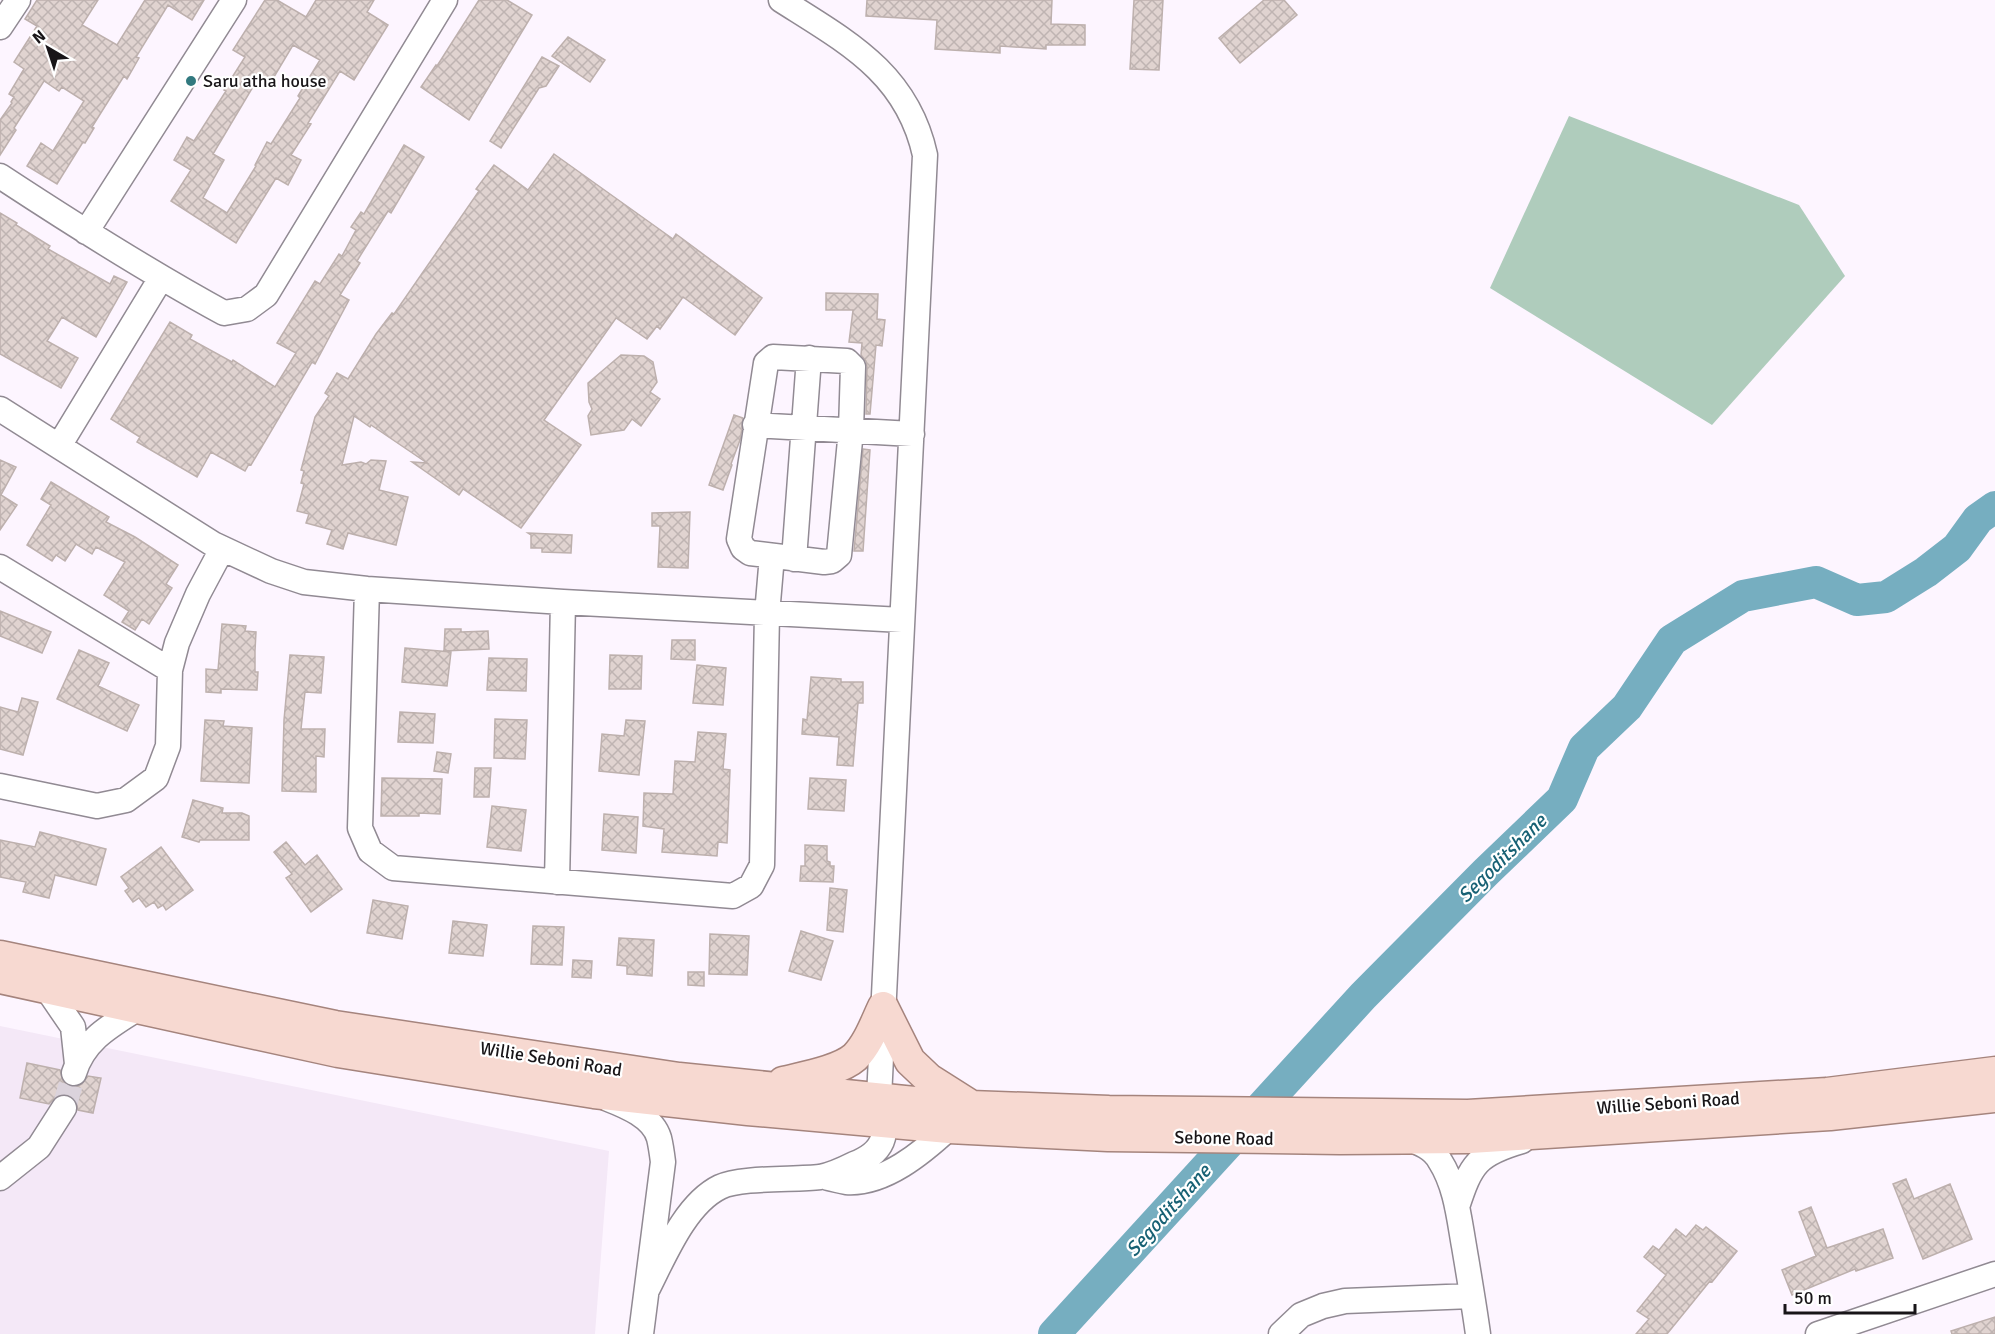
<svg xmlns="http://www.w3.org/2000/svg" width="1995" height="1334" font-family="Signika,sans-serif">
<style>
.built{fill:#f4e8f7}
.garden{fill:#afccbc}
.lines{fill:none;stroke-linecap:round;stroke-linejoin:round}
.river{stroke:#76aec0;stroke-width:32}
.building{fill:url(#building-cross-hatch);stroke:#bdb0ad;stroke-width:1.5;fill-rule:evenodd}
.minor-tunnel{stroke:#dbd3dc;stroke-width:24;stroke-dasharray:24 12;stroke-linecap:butt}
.minor-casing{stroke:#918a93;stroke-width:27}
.major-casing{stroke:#a5847d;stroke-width:33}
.minor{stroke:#fff;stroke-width:24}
.major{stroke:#f7d9d1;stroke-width:30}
.poi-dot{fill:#31797f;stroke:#fff;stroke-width:2}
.labels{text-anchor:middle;stroke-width:4.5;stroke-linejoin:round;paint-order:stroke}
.poi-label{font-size:18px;fill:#181518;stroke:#fff;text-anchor:start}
.street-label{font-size:18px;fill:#181518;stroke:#fff}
.water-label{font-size:20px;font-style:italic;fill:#176174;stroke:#fff}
</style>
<defs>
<pattern id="building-cross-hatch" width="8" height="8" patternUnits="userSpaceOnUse" patternTransform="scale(1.5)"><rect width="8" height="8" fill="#e0d3d0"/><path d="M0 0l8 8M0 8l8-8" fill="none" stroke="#bfb4b2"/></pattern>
</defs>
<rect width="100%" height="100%" fill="#fdf5ff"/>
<path class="built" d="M0,1026l609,125 -14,183h-595z"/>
<path class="garden" d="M1569,116l230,89 46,71 -133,149 -222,-137z"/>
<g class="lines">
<path class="river" d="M1054,1334l309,-338 123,-124 76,-73 22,-51 43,-41 45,-67 71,-44 73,-14 41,18 29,-3 40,-25 31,-24 21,-29 17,-12"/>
</g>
<path class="building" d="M37,0h61l-16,25 35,20 28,-45h59l-12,20 -24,-15 -32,52 3,1 -12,21 -3,-3 -32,51 2,1 -9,15 -2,-1 -26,42 -30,-18 14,-23 12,8 31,-50 -22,-14 -3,4 -15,-10 -30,47 2,2 -16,25v-35l12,-17 -1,-1 3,-5 -5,-3 15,-25 -10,-7 23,-36 -12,-7z
M265,0h12l29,17 10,-17h58l-7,12 21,13 -34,55 -14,-9 -32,52 3,1 -20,31 10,5 -13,25 -12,-7 -40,65 -65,-42 20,-31 -17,-10 13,-23 7,4 32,-50 -2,-1 21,-33 -12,-7zM293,45l27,15 -22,36 2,2 -29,46 -4,-2 -12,23 1,1 -29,47 -24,-15 21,-38 -11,-6 47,-79 11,7z
M479,0h28l25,15 -63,105 -48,-33 15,-22 1,1z
M867,0h185l-1,24 34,1v20h-39v4l-46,-3v7l-65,-4 2,-29 -71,-4z
M1134,0h29l-4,70 -29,-1z
M1264,0h20l13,15 -57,48 -21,-25z
M568,37l37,23 -15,22 -38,-26z
M542,57l17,9 -13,20 -7,2 -38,60 -11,-7z
M404,145l20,12 -33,56 -3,-2 -31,50 3,2 -20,32 9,5 -34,64 -3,-2 -61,103 -2,-1 -4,7 -34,-19 -14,25 -60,-35 3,-5 -29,-18 59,-97 22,13 -2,4 42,23 1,-2 42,27 21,-34 -19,-10 38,-62 5,3 19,-30 3,2 14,-26 -5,-3 10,-15 3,2z
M554,154l119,85 3,-5 86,64 -27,37 -52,-38 -23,32 -3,-3 -10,13 -31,-21 -72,102 37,25 -60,83 -58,-39 -4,6 -47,-33 15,1 -56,-38 -1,2 -16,-11 -12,49 19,-3 5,2 5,-4 15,1 -7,29 29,7 -12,48 -48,-12 -5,16 -16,-5 5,-14 -26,-7 3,-9 -12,-3 7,-27 -3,-1 3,-12 -3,-1 14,-53 14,-21 -4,-3 12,-20 11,6 28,-45 16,-21 2,1 85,-123 -3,-2 18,-24 34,25z
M0,213l17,10 -1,2 34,21 -2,3 62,35 4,-8 13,6 -31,55 -34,-20 -15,24 31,17 -17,30 -61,-34z
M826,293l52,1 -1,25 8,1 -3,26 -6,-1 -6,69h-4l1,-47 -1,-6 -5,-6 1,-12 -13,-1 4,-32h-27z
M621,355l23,1 9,6 4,20 -7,10 10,7 -19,27 -9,-7 -8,11 -33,5 -3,-19 4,-7 -3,-7 -1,-19z
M734,415l9,3 -1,10 -2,12 -9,24 1,1 -9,25 -14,-5z
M863,449l7,1 -7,101h-9z
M0,460l16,7 -15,28 16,10 -17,25z
M51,482l58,35 -3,5 29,15 43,28 -12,19 6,4 -23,36 -7,-5 -7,11 -13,-8 7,-11 -25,-16 21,-33 -29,-15 -4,7 -16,-10 -11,17 -9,-6 -4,6 -25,-16 24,-40 -10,-6z
M690,512l-2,56 -30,-1 2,-41h-8v-13z
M528,533l44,2 -1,18 -29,-1v-4h-11v-13z
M0,611l51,21 -9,21 -42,-17z
M222,624l24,2 -1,5 11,1 -1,19v21h3l-1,18 -36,-1v4l-15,-1v-23l12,1z
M445,629h16v3l27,-1 1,18 -45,2z
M672,640h23v20l-24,-1z
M405,648l46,4 -4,34 -45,-4z
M79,650l30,13 -11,23 41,19 -12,26 -70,-32z
M290,655l34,2 -3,36 -16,-1 -4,37h24l-1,28 -8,-1v36l-34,-1 2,-71z
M610,655l32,1 -1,33h-32z
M489,658l38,1 -1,32 -39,-1z
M697,665l29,3 -3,37 -30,-2z
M811,677l30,2v3h22v21h-5l-5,63 -16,-1 2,-28 -37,-3 1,-15 4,1z
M22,698l16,4 -15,53 -23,-6v-42l18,5z
M400,712l35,2 -2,29 -35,-1z
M495,719l32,1 -2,39 -31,-1z
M205,720l19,1 -1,5 29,2 -3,55 -48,-2z
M626,720l19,1 -6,54 -40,-4 3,-37 22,2z
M698,732l28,2 -3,35 7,1 -3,73 -9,-1 -1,14 -55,-4 2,-23 -21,-3 1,-33 29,1 2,-33 20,1z
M437,752l14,2 -3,19 -14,-2z
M475,768h16l-2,29h-15z
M382,778l60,1 -2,35 -21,-1v3h-38z
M810,778l36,2 -2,31 -36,-2z
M193,800l30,8 -1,5h20l7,3v24h-49l-1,2 -17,-5z
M492,806l34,4 -5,41 -34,-4z
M604,814l34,3 -2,36 -34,-3z
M40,832l66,17 -10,36 -41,-10 -6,23 -26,-6 3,-10 -26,-5v-37l35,7z
M286,842l19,23 12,-10 25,34 -31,23 -25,-34 6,-4 -18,-22z
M805,845l22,1v15l3,1v4h4l-1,16 -33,-1 1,-15h4z
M161,847l32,43 -27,20 -3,-5 -5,3 -4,-6 -8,5 -7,-9 -6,4 -8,-11 4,-3 -8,-11z
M830,888l17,2 -4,42 -16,-2z
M373,900l35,6 -6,33 -35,-6z
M453,921l34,4 -4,31 -34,-3z
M533,926l31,1 -2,38 -31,-1z
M801,931l32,10 -12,39 -32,-9z
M710,934l39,2 -2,39 -38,-1z
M619,938l35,2 -2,36 -25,-2v-8l-10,-1z
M573,960l19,1 -1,17 -19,-1z
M688,972h16v14l-16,-1z
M27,1063l33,7 3,11 6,5 7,1 6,-3 6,-8 13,2 -8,35 -15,-3 -2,-9 -5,-5 -6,-2 -8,2 -8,8 -29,-6z
M1906,1179l8,20 36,-15 22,55 -49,20 -30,-75z
M1811,1207l16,41 56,-19 10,29 -37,13 -1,-2 -63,26 -10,-25 34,-14 -17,-44z
M1696,1225l7,5 3,-3 31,24 -25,31 -2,-1 -43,53h-31l13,-15 -12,-8 29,-36 -22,-18 9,-11 6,4 17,-21 10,8z
M1995,1317v17h-43l-1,-3z"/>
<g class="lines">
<path class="minor-tunnel" d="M64,1108l10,-35"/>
<defs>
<path id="minor" d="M0,27l18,-27
M0,176c73,48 147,95 224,137l23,-4 19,-14 179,-295
M86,232l148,-232
M773,357l74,4 6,6 -2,63 -12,125 -7,6 -8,1 -74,-9 -7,-5 -4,-9 27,-176z
M0,409l213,135 58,27 33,11 63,7 196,13 339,18
M755,425l157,9
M59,446l102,-168
M794,559l15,-201
M0,567l170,103
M367,589l-7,239 10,23 23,17 340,28 18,-10 11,-21 5,-251 5,-58
M0,786l97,20 29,-6 30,-22 12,-32 2,-76 7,-27 21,-49 24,-45
M557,882l6,-280
M47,989l26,38 4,37
M74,1073c10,-33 36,-47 63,-64
M608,1099c18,7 45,18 51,39 2,8 3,16 4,24l-22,172
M1406,1138c14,5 27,10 34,23 16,25 19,57 24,85 5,30 10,59 14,88
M0,1178l39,-31 25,-39
M828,1178c6,1 12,3 18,4 38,3 77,-30 103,-54
M1457,1207c14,-43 20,-53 65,-66
M647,1290c17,-33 38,-86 73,-103 20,-10 75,-7 100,-10 11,-2 24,-8 34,-13 36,-14 33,-34 25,-66l46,-943c-18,-82 -78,-113 -144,-155
M1281,1334l20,-19 22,-9 22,-5 127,-5
M1818,1334l177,-60"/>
<path id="major" d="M0,956l335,70 344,52 265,27 165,6 359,4 359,-22 168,-21
M0,978l338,74 256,41 154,17 201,18 159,8 232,3 130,-1 360,-23 165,-18
M883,1007l27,54 19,18 41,26
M783,1082c20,-5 56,-11 72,-25 13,-13 20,-33 28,-50"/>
</defs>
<use href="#minor" class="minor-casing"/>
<use href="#major" class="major-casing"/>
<use href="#minor" class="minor"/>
<use href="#major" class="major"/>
</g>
<circle class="poi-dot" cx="191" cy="81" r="6"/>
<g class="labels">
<g class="poi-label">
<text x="203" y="87">Saru atha house</text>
</g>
<g class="street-label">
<text transform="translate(551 1059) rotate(9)" y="6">Willie Seboni Road</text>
<text transform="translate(1668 1103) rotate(-4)" y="6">Willie Seboni Road</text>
<text transform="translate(1224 1138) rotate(1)" y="6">Sebone Road</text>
</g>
<g class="water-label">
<text transform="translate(1502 858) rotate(-45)" y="7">Segoditshane</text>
<text transform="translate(1168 1210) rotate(-48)" y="7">Segoditshane</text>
</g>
</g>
<g transform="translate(48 48) rotate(321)" stroke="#ffffff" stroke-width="4.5" paint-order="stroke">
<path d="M0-4.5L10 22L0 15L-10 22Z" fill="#181518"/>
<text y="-9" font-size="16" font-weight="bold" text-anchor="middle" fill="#181518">N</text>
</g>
<path d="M1785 1304v9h130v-9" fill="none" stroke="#181518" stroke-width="3"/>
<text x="1794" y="1304" font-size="18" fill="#181518" stroke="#ffffff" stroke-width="4.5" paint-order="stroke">50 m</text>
</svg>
